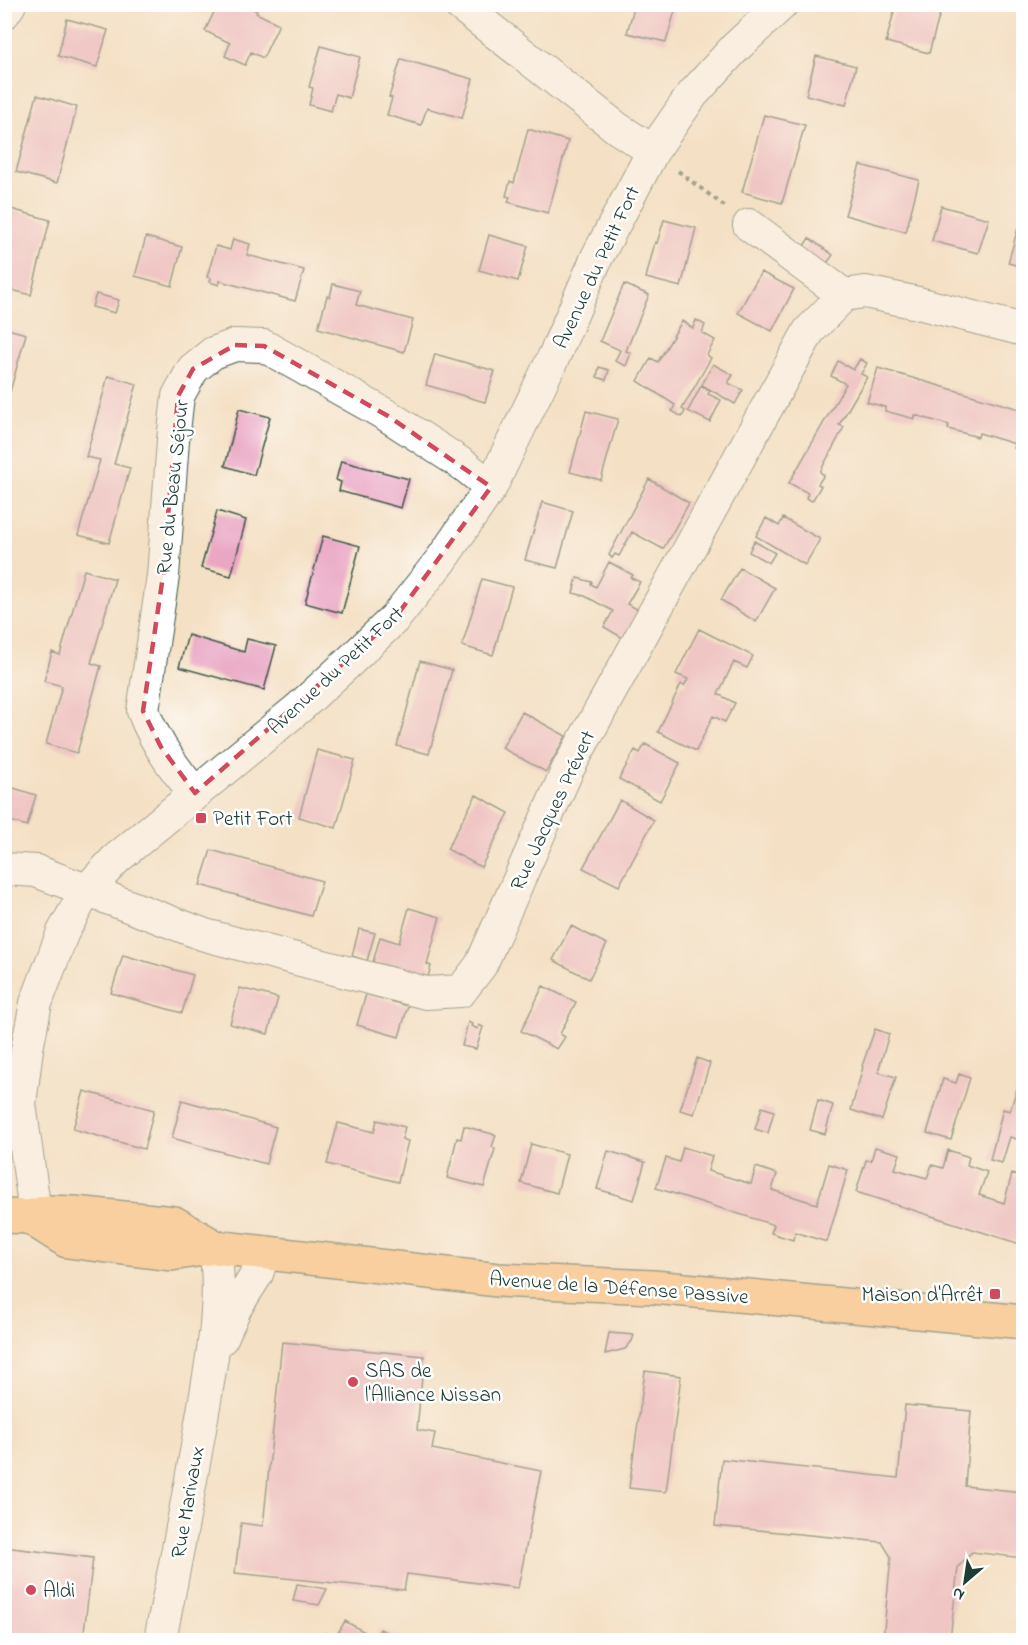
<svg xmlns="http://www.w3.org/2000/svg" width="1028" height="1645" font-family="'Indie Flower',sans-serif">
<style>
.building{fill:#eaa7c4}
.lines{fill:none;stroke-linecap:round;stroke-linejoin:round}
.street-casing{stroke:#3f554a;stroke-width:34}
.primary-casing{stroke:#3f554a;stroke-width:36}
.path{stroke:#3f554a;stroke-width:4;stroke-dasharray:4.5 4.5;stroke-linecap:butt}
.street{stroke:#fff;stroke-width:32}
.primary{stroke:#febb71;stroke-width:33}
.marked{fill:none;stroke:#d1495b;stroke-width:4.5;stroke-dasharray:12 8;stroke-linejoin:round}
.poi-dot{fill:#d1495b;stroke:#fff;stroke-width:2}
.labels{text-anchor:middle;stroke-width:5;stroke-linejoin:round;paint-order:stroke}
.street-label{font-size:21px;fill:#1f3d34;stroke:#fff}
.poi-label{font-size:21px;fill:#1f3d34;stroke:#fff;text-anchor:start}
</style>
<rect width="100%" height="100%" fill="#fff"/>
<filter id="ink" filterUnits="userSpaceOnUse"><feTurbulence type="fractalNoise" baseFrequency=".0167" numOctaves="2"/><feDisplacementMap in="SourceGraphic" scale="12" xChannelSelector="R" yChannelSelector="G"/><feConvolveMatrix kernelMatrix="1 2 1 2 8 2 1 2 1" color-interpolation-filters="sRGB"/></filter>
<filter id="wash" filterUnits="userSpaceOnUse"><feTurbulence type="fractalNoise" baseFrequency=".008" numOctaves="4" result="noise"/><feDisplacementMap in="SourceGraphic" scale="24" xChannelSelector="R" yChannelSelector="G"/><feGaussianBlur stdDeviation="1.35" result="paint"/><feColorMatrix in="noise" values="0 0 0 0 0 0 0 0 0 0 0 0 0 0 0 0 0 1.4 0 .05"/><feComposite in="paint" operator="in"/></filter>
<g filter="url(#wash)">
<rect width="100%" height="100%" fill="#f4e0c4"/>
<g id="blocks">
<path class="building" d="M218,4h25l14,7 -1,2 23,11 -16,34 -12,-6 -6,13 -20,-9 5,-13 -25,-12z
M635,4h42l-11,38 -39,-9z
M896,4h9l35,9 -11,40 -43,-11z
M67,19l41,11 -11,37 -39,-11z
M321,46l39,11 -11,41 -13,-4 -5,17 -22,-6 4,-17 -4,-1z
M816,56l40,10 -10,39 -40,-10z
M401,59l72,20 -11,39 -35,-10 -6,17 -34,-10 5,-17 -3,-1z
M37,95l40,12 -20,76 -41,-11z
M764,115l41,10 -23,78 -40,-11z
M528,129l40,12 -20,72 -40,-11 2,-5 -4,-1 4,-15 4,2z
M860,165l59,15 -13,52 -61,-17z
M941,206l48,13 -11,34 -46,-12z
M11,209l39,11 -19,75 -27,-7v-55z
M664,220l32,8 -15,59 -35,-9 9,-36 2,1z
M1018,228l5,2v37l-15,-4z
M489,235l39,11 -10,35 -39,-11z
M146,237l36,10 -10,39 -37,-10z
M809,238l24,17 -8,11 -23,-17z
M233,239l17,5 -3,11 57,15 -9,31 -75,-20 -1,4 -9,-3 1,-4 -4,-1 9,-31 14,4z
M761,272l33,17 -22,42 -34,-18z
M333,284l27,7 -4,14 57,15 -9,32 -86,-24 9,-32 3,1z
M624,284l25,11 -23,56 5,2 -5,13 -11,-5 5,-11 -20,-9z
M96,294l23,6 -4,13 -23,-6z
M696,320l9,5 -3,8 13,7 -8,15 4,3 -29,51 3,2 -3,6 -10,-6 3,-6 -37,-24 13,-23 7,4 24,-41 11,7z
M4,328l22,6 -21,76h-1z
M435,354l60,17 -10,31 -59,-17z
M860,359l7,4 -6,11 6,3 -28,48 5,2 -24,45 4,3 -6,9 3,2 -9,15 -6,-3 2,-5 -19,-10 57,-99 -15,-8 7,-15 15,9z
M713,364l20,11 -5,8 15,7 -8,14 -33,-19z
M599,367l10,3 -3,10 -9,-3z
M878,368l145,42v40l-9,-2 1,-4 -36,-11 -1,4 -30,-8 1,-4 -34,-10v4l-30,-8v-4l-18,-5z
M108,376l29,8 -23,80 16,4 -21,75 -31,-8 22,-75 -14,-3z
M701,386l9,5 -2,3 13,6 -11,22 -22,-11z
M239,409l31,8 -16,58 -29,-9z
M586,411l32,8 -17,61 -31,-8z
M341,461l68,18 -8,29 -62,-17 2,-9 -5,-2z
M649,479l40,24 -26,46 -31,-17 -13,24 -4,-2 -3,4 -3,-3 2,-4z
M542,502l31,9 -16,57 -32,-8z
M217,511l29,9 -15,56 -30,-8z
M766,518l13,8 4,-8 37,21 -15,26 -49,-29z
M323,536l37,10 -18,67 -37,-10z
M754,541l21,12 -6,10 -20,-11z
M609,562l24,13 -2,3 9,4 -13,22 12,6 -16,28 -19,-11 9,-16 -28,-15 -12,-3 4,-15 15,4 -1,2 5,3z
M740,568l35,20 -19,34 -35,-22z
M84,570l31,9 -24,84 10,3 -24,87 -31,-9 16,-58 -18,-5 8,-29 8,3z
M482,579l30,8 -19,68 -31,-9z
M699,629l54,27 -6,12 -13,-6 -16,32 17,9 -10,19 -12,-6 -17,35 -38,-19 23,-48 3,2 4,-7 -12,-5z
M188,635l56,17 3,-13 29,7 -12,44 -85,-23z
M420,661l32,9 -23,84 -32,-8z
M522,712l44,24 -20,36 -44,-24z
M645,744l35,19 -20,38 -41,-22 16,-29 5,3z
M317,750l38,10 -19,68 -37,-11z
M4,785l32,10 -9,31 -23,-7z
M476,795l33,18 -28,54 -34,-18z
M620,800l34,20 -35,66 -36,-18z
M211,850l111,31 -11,35 -111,-31z
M409,908l31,9 -13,47 4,2 -3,11 -55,-15 7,-25 19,6z
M571,926l36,18 -18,35 -36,-19z
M359,929l16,4 -8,28 -15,-5z
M123,955l70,20 -11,38 -71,-20z
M543,986l33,16 -16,32 5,3 -8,12 -36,-18z
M240,988l38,10 -10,36 -38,-10z
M366,994l42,12 -9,31 -42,-12z
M468,1022l4,2 -1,2 7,3 1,-4 4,2 -7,22 -14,-3z
M875,1029l14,5 -11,38 18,5 -14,43 -31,-10 12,-43 -1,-1z
M697,1058l13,5 -16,51 -14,-4z
M959,1074l11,4 -19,62 -24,-7 16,-54 13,4z
M1017,1089l6,2v50l-13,-4 -8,26 -12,-3 13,-51 7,2z
M84,1091l70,19 -10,39 -71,-20z
M182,1100l94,27 -10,37 -94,-26z
M818,1100l15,5 -8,29 -15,-4z
M762,1107l12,4 -6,22 -13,-4z
M377,1120l28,7 -3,12 6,2 -10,41 -71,-18 11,-41 36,9z
M464,1126l32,9 -4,12 3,2 -11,38 -37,-9 10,-40 4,1z
M531,1144l36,10 -10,39 -36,-10z
M683,1147l29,9 -4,15 43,13 5,-17 21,7 -5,16 45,14 12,-40 19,6 -21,72 -32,-10 -2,8 -22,-7 3,-8 -118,-37 10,-30 13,4z
M875,1147l25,7 -5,15 32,9 5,-13 11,3 5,-18 21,7 -2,8 20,7 -8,23 25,8 8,-29 11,4v67l-167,-53 10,-32 5,1z
M608,1151l37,11 -11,38 -37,-11z
M609,1333l25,2 -2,6 -7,8 -20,5z
M282,1342l142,14 -7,74 18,3 -3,16 109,22 -23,117 -111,-14 -3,16 -169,-17 6,-50 22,3z
M645,1371l36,5 -15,116 -37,-4z
M905,1405l66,6 -6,75 58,6v66l-51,-6 -14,15 -8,73h-67l8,-83 -9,-15 -167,-16 7,-67 176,19z
M4,1547l89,11 -10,82h-79z
M297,1584l30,5 -8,16 -26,-4z
M345,1621l30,17 5,-9 22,11h-82l5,-7 10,5z"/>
</g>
</g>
<g filter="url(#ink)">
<use href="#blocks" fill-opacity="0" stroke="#3f554a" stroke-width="1.5"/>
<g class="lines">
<defs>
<path id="street" d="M459,4l158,124 36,23
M4,13l6,-9
M749,225l95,70
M844,295l21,-3 53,11 106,27
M195,793c-22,-25 -40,-51 -52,-82l20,-135 10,-136 5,-44 15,-27 20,-16 22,-8 29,1 124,70 77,50 26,21
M4,869l32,2 169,64 221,58 35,-2 20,-26 87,-196 241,-438 35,-36
M29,1217l4,-19 -13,-94 7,-55 9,-46 27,-71 23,-41 30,-32 184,-152 49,-45 46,-44 46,-58 50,-73 64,-133 42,-97 56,-106 39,-56 43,-47 47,-44
M222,1338l14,-31 21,-33 7,-22
M160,1640c14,-70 28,-141 40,-211 10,-60 24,-122 15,-182"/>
<path id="primary" d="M4,1216l25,1 19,-5 26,1 100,10 41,24
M29,1217l38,24 104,13 44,-7 283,33 155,7 371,35"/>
</defs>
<use href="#street" class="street-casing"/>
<use href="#primary" class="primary-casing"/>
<path class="path" d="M678,171l49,37"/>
<use href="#street" class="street"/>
<use href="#primary" class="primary"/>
</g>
</g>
<path d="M0 0H1028V1645H0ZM235,345l29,1 46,26 78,44 103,71 -96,131 -200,175 -34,-46 -18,-36 20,-135 15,-180 15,-27z" fill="#f4e0c4" fill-opacity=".55" fill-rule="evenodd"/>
<path class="marked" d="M235,345l29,1 46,26 78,44 103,71 -96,131 -200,175 -34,-46 -18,-36 20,-135 15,-180 15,-27z"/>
<g class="poi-dot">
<rect x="195" y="812" width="12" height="12" rx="3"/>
<rect x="989" y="1288" width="12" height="12" rx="3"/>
<circle cx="353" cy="1382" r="6"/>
<circle cx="31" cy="1590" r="6"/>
</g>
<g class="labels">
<g class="street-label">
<text transform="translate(596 267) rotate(-65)" y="7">Avenue du Petit Fort</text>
<text transform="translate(172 487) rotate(-84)" y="7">Rue du Beau Séjour</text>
<text transform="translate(335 670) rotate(-43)" y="7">Avenue du Petit Fort</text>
<text transform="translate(552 810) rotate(-65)" y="7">Rue Jacques Prévert</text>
<text transform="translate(619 1287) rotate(4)" y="7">Avenue de la Défense Passive</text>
<text transform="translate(187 1502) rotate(-80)" y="7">Rue Marivaux</text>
</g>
<g class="poi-label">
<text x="213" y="825">Petit Fort</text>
<text x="983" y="1301" text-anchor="end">Maison d'Arrêt</text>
<text x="365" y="1377">SAS de<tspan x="365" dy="24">l'Alliance Nissan</tspan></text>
<text x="43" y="1597">Aldi</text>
</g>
</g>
<rect width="1028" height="1645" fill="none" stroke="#fff" stroke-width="24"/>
<g transform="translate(965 1582) rotate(209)" stroke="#ffffff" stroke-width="4.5" paint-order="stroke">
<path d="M0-4.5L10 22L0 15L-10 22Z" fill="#1f3d34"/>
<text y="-9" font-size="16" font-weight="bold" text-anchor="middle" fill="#1f3d34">N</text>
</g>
</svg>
